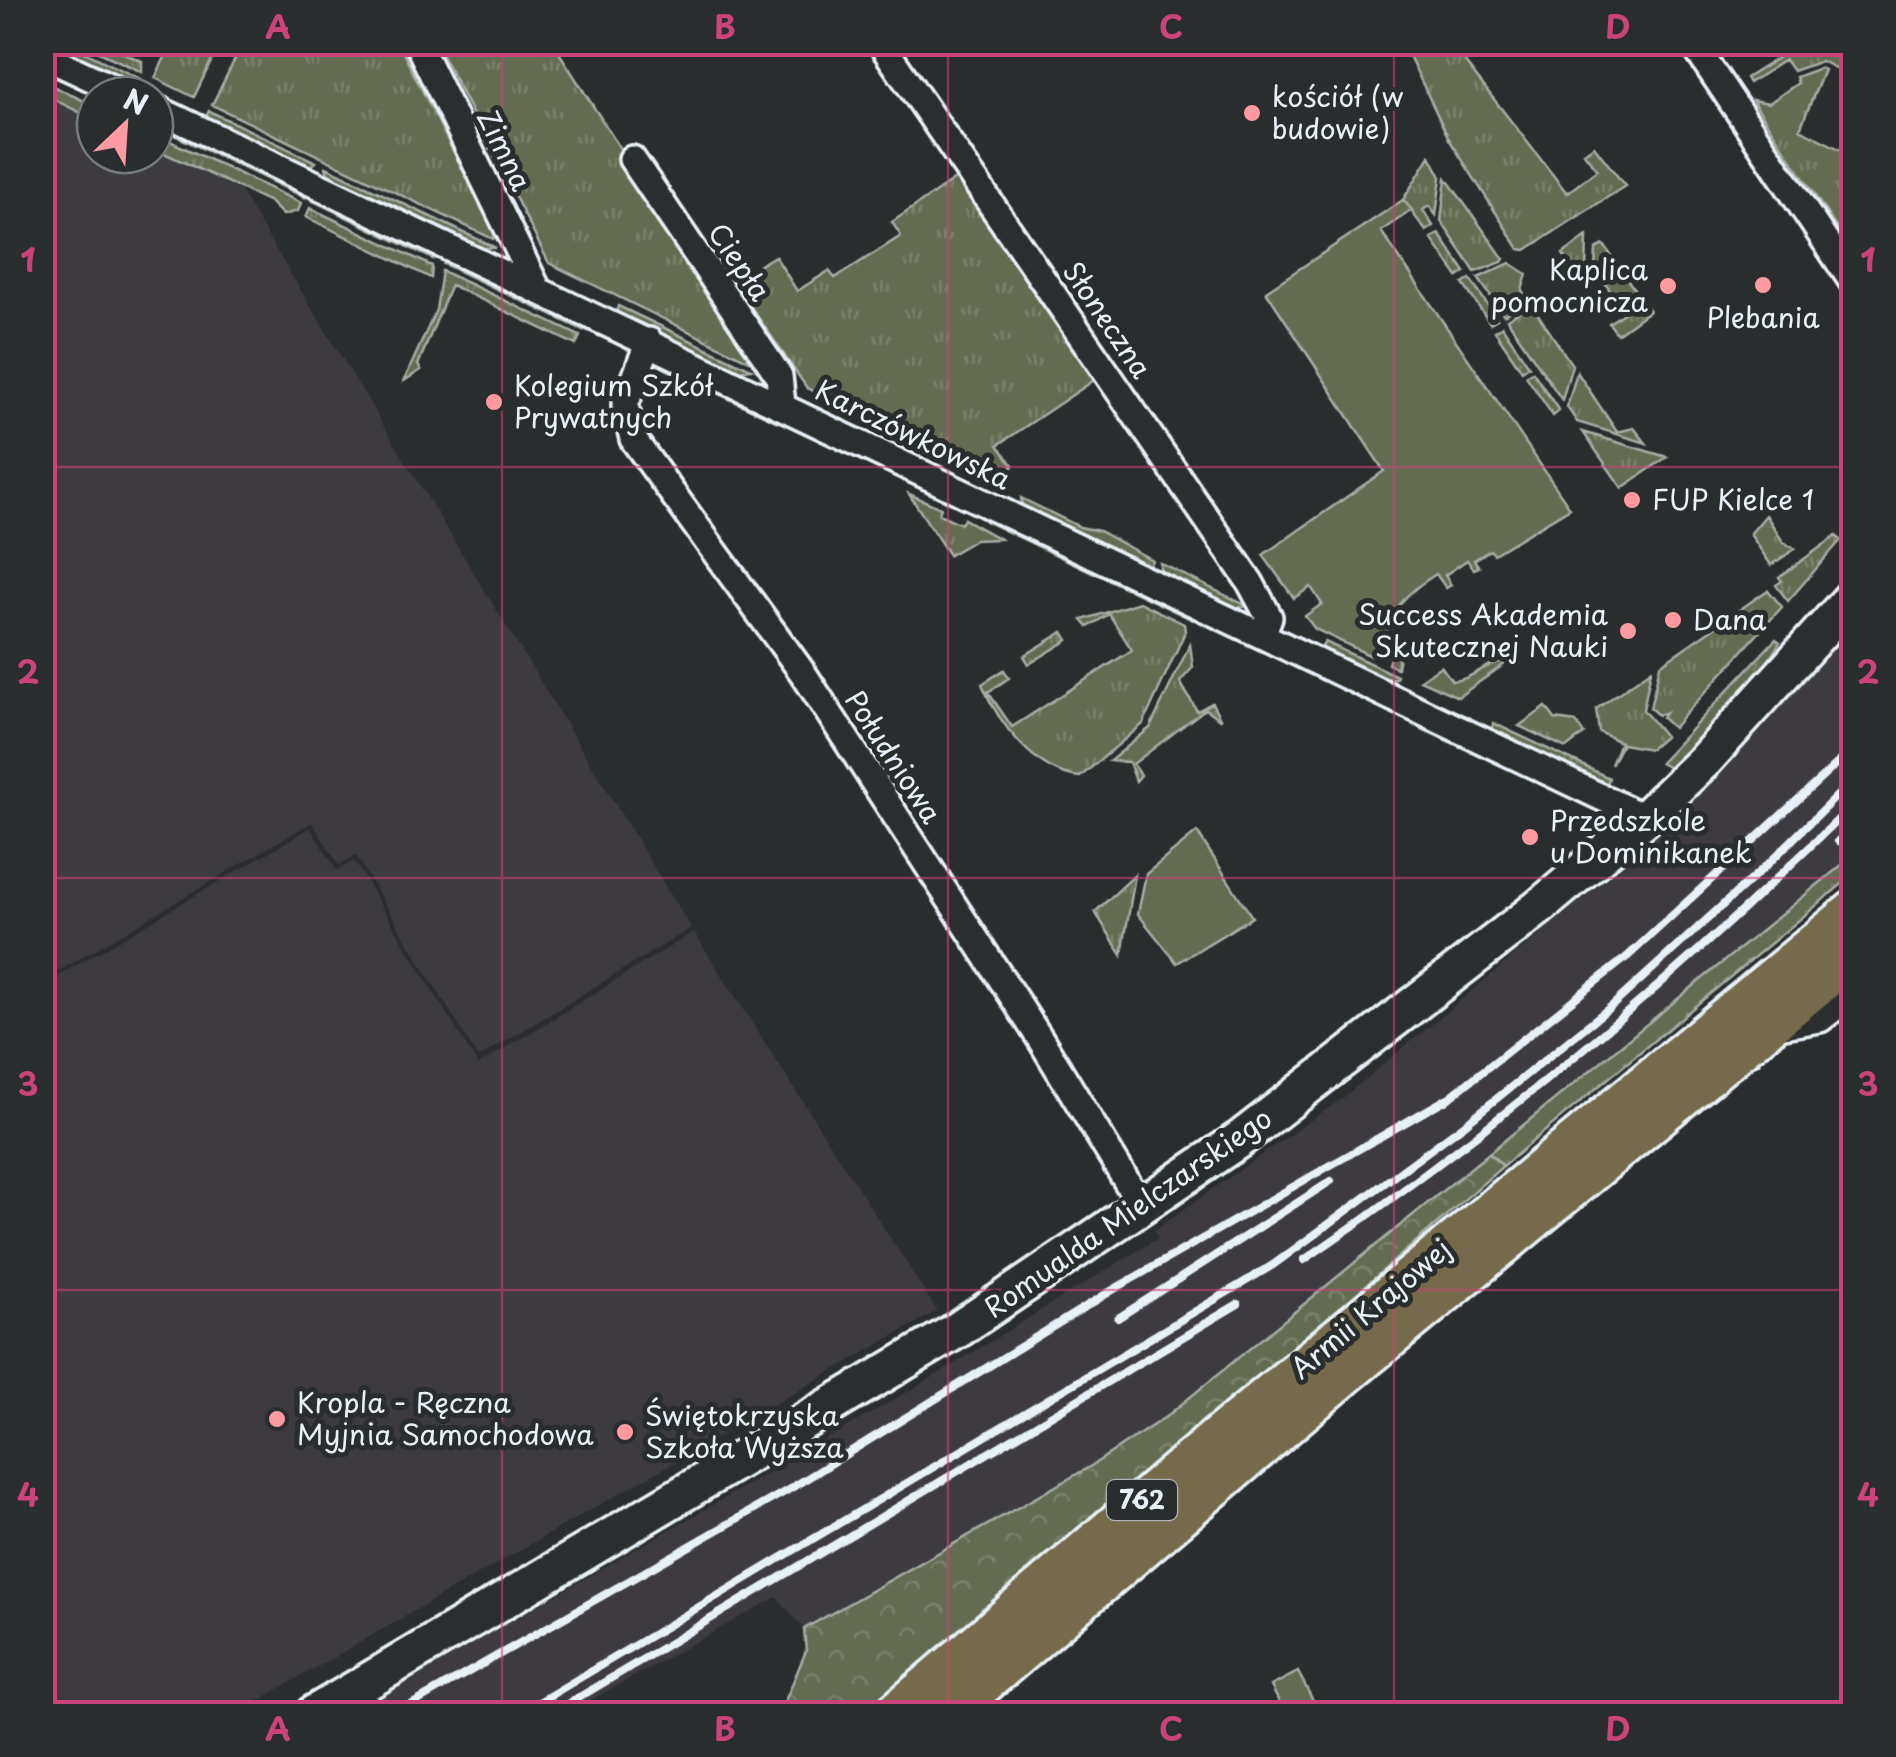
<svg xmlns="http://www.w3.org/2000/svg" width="1896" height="1757" font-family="'Playpen Sans',sans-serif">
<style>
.built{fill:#3d3a3f}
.grass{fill:url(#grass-tufts);stroke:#a6aea6;stroke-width:2.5}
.forest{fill:url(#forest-crowns);stroke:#a6aea6;stroke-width:2.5}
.green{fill:#636c53;stroke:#a6aea6;stroke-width:2.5}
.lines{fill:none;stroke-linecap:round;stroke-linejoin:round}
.street-casing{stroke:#e8f1f8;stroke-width:32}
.secondary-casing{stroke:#e8f1f8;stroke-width:42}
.primary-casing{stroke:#e8f1f8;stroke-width:45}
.street{stroke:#2a2d2e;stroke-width:25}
.secondary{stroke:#2a2d2e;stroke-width:35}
.primary{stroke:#756b4b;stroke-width:38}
.rail{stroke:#e8f1f8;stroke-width:8}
.grid{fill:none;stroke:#ca437a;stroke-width:2.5;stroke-opacity:0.55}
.poi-dot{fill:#ff9aa2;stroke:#2a2d2e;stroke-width:4}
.labels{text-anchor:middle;stroke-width:10;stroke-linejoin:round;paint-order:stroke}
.shield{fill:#2a2d2e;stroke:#afb6bb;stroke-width:2.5}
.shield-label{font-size:25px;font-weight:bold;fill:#e8f1f8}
.poi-label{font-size:28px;fill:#e8f1f8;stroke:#2a2d2e;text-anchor:start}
.street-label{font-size:28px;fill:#e8f1f8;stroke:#2a2d2e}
.neatline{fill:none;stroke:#ca437a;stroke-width:4}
.grid-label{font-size:32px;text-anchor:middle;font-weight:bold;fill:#ca437a}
</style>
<defs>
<pattern id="grass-tufts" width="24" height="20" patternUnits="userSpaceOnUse" patternTransform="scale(2.5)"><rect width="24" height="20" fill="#636c53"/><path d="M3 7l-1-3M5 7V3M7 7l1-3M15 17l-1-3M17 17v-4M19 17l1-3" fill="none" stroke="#79816c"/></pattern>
<pattern id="forest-crowns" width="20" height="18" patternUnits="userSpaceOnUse" patternTransform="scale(2.5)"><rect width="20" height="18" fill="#636c53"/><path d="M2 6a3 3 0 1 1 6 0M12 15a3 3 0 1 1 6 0" fill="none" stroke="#79816c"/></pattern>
</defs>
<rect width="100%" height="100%" fill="#2a2d2e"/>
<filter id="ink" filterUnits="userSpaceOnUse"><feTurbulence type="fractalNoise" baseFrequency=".01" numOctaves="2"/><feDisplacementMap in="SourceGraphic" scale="20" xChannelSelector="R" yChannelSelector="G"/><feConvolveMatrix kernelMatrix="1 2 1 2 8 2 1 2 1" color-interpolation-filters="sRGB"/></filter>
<g filter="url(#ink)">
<path class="built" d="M42,94l53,26v35h60v-6l85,42 451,737 -213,130 -122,-202 -17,9 -27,-43 -269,158z
M1853,625v235l-452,381 -183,132 -51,43 -76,50 -287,163 -27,-32 -211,117h-215l577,-334 230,-142 -4,-8 190,-133 276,-229 69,-66z
M310,828l27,42 17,-9 124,204 216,-133 243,379 -702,403h-192v-729z"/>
<path class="grass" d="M253,42l145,1 98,192 -3,4 -281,-134 27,-54z
M59,43h7l74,36 -7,3 -73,-34z
M80,43h22l40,18v11z
M172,43h48l-26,54 -39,-19z
M436,43h117l201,316 -4,2 -201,-98z
M1403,43h47l117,150 30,-23 -13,-17 10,-7 31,40 -99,64 -7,-1 -70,-110z
M1802,43h51v34l-32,-16 -28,10 -8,-11 -36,23 -3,-5z
M1820,68l4,2 -24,59 53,27v66l-12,13 -89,-135 17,3 29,-20 -2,-6z
M42,81l53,25v14l-52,-26z
M209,111l107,51 -6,5 -104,-50z
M155,122l147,69 2,6 -149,-71z
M155,134l146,69 -3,8 -15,4 -13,-13 -115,-53z
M1430,156l11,21 -5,38 -7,-9 -6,4 10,16 -7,5 -23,-31z
M326,167l170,81h-12l-156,-74z
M961,175l138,202 -101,68 15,20 -7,18 -73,-34 2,-5 -20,-9 -3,4 -105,-51 -74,-107 42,-25 22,35 32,-20 6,7 66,-42 -9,-14z
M1446,178l58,81 -2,3 -27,10 -34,-51z
M315,197l118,57v5l-120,-58z
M310,208l122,58 -1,12 -125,-61z
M1439,234l26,38 -7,5 -27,-39z
M1587,236l-1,39 -6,5 -17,-26z
M1604,245l45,66 -32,23 -8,-11 16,-11 -30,-43 1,-20z
M449,261l133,64 1,5 -139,-66z
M1510,263l17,11 -5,16 6,10 -24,15 -26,-37z
M442,271l138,65 -4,9 -125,-60 -33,80 3,5 -17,11 32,-71z
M1470,279l27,40 -7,4 -27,-39z
M1531,304l41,61 -10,35 -55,-81z
M618,306l133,63 -11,2 -124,-59z
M1502,326l27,40 -7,5 -27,-40z
M663,363l117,55 -2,4 -123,-58z
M1533,372l26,39 -6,5 -27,-40z
M1577,372l40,60 17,-4 12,15 -69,-21 -10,-15z
M1583,432l84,25 -45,31z
M909,494l32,14 -2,6 22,10 3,-5 36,20 -25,1 -26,15z
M1021,498l59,29 19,4 53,29 -3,6 -127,-59z
M1766,515l17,27 12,7 -24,16 -21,-31z
M987,517l202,97 2,5 -206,-98z
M1836,536l5,4 -53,61 -12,-16 6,-4 -3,-4z
M1160,563l87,43 -10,2 -77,-37z
M1768,590l14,17 -109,121 -11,-10 4,-6 -8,3 -8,-7 10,-43z
M1139,602l45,22 1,8 -42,92 -63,53c-44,-4 -82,-54 -98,-93l22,-14 5,8 -21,14 24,35 120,-77 -23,-36 -21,13 -6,-7z
M1063,632l5,8 -39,24 -5,-8z
M1776,639l4,3 -20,33 -83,87 -7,6 -10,-5z
M1325,642l72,34 -1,2c-22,4 -55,-20 -75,-30z
M1190,644l3,23 -13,15 17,29 15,-8 9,17 -16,-11 -72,55 8,11 -5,6 -7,-19 -19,-1 40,-33z
M1509,661l-51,36 -38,-17 21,-14 11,15c22,-1 35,-21 57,-20z
M1651,670l-8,40 22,26 -15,13 -28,-5 -11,21 9,-23 -21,-10 -3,-23z
M1546,707l9,12 21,3 8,12 -18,14 -47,-22z
M1417,722l165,79 5,4 -174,-80z
M1493,723l116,55 -2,6 -115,-55z
M1843,864l10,5v6l-350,291 -14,-13z
M1135,875l-13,80 -27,-43z"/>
<path class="forest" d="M1489,1153l14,13 -629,548h-80l-9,-13 21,-50 -2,-22 287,-163 76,-50z"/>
<path class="green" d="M1403,200l9,10 -31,21 189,277 -76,46 -4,-4 -16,10 5,7 -5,2 -7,-9 -22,15 6,10 -5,3 -10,-14c-27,17 -42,30 -50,62l14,13 -3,19 -9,-4 4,-12 -15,-7 -6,11 -56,-27 -10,-13 17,-12 -11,-17 -17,11 -31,-43 121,-84 -118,-180z
M1197,832l55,85 -75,46 -39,-49 8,-40z
M1298,1672l22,42h-35l-14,-28z"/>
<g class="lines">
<defs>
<path id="street" d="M417,42l119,244
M880,42l370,540 19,35 -7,18
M1692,42l162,242
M42,55l86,40
M155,108l1490,710
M632,159l147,217 3,29
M649,341l-24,64 8,34 172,237 236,364 100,165
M1772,1027l48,-8 34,-26"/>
<path id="secondary" d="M313,1714l646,-385 281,-190 298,-231 107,-90 60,-58 149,-165"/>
<path id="primary" d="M893,1714l320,-274 641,-530
M949,1714l398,-340 507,-418"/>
</defs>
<use href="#street" class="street-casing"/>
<use href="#secondary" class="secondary-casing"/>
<use href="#primary" class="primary-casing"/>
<use href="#street" class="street"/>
<use href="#secondary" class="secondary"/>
<use href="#primary" class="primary"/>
<path class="rail" d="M1838,841l16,-15
M1445,1101l182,-144 227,-209
M1304,1260c198,-134 380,-289 550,-456
M1118,1318l213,-137
M395,1714l393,-224 323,-199 344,-197
M519,1714l754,-449 192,-141 149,-120 155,-141 85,-84
M551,1714l687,-410"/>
</g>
</g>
<path class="grid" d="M502,42v1672M948,42v1672M1394,42v1672M42,467h1812M42,878h1812M42,1290h1812"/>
<g class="poi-dot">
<circle cx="1252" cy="113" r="10"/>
<circle cx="1763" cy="285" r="10"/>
<circle cx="1668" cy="286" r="10"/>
<circle cx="494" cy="402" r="10"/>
<circle cx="1632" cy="500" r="10"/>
<circle cx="1673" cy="620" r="10"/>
<circle cx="1628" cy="631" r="10"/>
<circle cx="1530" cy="837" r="10"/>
<circle cx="277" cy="1419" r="10"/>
<circle cx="625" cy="1432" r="10"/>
</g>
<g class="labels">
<rect class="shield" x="1107" y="1480" width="70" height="40" rx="8"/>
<g class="shield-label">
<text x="1142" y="1509">762</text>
</g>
<g class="poi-label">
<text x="1272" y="107">kościół (w<tspan x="1272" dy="32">budowie)</tspan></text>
<text x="1648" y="280" text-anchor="end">Kaplica<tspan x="1648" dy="32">pomocnicza</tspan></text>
<text x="1763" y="328" text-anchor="middle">Plebania</text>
<text x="514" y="396">Kolegium Szkół<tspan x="514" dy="32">Prywatnych</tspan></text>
<text x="1652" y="510">FUP Kielce 1</text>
<text x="1608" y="625" text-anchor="end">Success Akademia<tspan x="1608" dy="32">Skutecznej Nauki</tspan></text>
<text x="1693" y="630">Dana</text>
<text x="1550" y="831">Przedszkole<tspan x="1550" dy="32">u Dominikanek</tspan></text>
<text x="297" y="1413">Kropla - Ręczna<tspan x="297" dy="32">Myjnia Samochodowa</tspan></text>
<text x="645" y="1426">Świętokrzyska<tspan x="645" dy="32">Szkoła Wyższa</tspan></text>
</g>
<g class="street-label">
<text transform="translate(504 150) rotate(64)" y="10">Zimna</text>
<text transform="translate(739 262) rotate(56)" y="10">Ciepła</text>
<text transform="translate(1107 320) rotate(56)" y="10">Słoneczna</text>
<text transform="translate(913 435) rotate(26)" y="10">Karczówkowska</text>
<text transform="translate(893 757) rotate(57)" y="10">Południowa</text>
<text transform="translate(1128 1213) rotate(-35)" y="10">Romualda Mielczarskiego</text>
<text transform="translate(1371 1309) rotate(-40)" y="10">Armii Krajowej</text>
</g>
</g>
<rect width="1896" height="1757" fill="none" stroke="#2a2d2e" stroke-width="110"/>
<g transform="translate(125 125) rotate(25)"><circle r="48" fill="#2a2d2e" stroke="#767b7f" stroke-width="2.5"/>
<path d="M0-8L18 38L0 25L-18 38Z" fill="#ff9aa2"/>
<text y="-15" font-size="28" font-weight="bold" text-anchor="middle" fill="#e8f1f8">N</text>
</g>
<rect x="55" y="55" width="1786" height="1647" class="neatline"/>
<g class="grid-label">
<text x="278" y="39">A</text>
<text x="725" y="39">B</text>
<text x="1171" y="39">C</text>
<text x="1618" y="39">D</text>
<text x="28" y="272">1</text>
<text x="1868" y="272">1</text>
<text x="28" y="684">2</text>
<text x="1868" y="684">2</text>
<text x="28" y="1096">3</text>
<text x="1868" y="1096">3</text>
<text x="28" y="1507">4</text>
<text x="1868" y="1507">4</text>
<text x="278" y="1741">A</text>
<text x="725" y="1741">B</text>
<text x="1171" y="1741">C</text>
<text x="1618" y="1741">D</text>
</g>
</svg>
